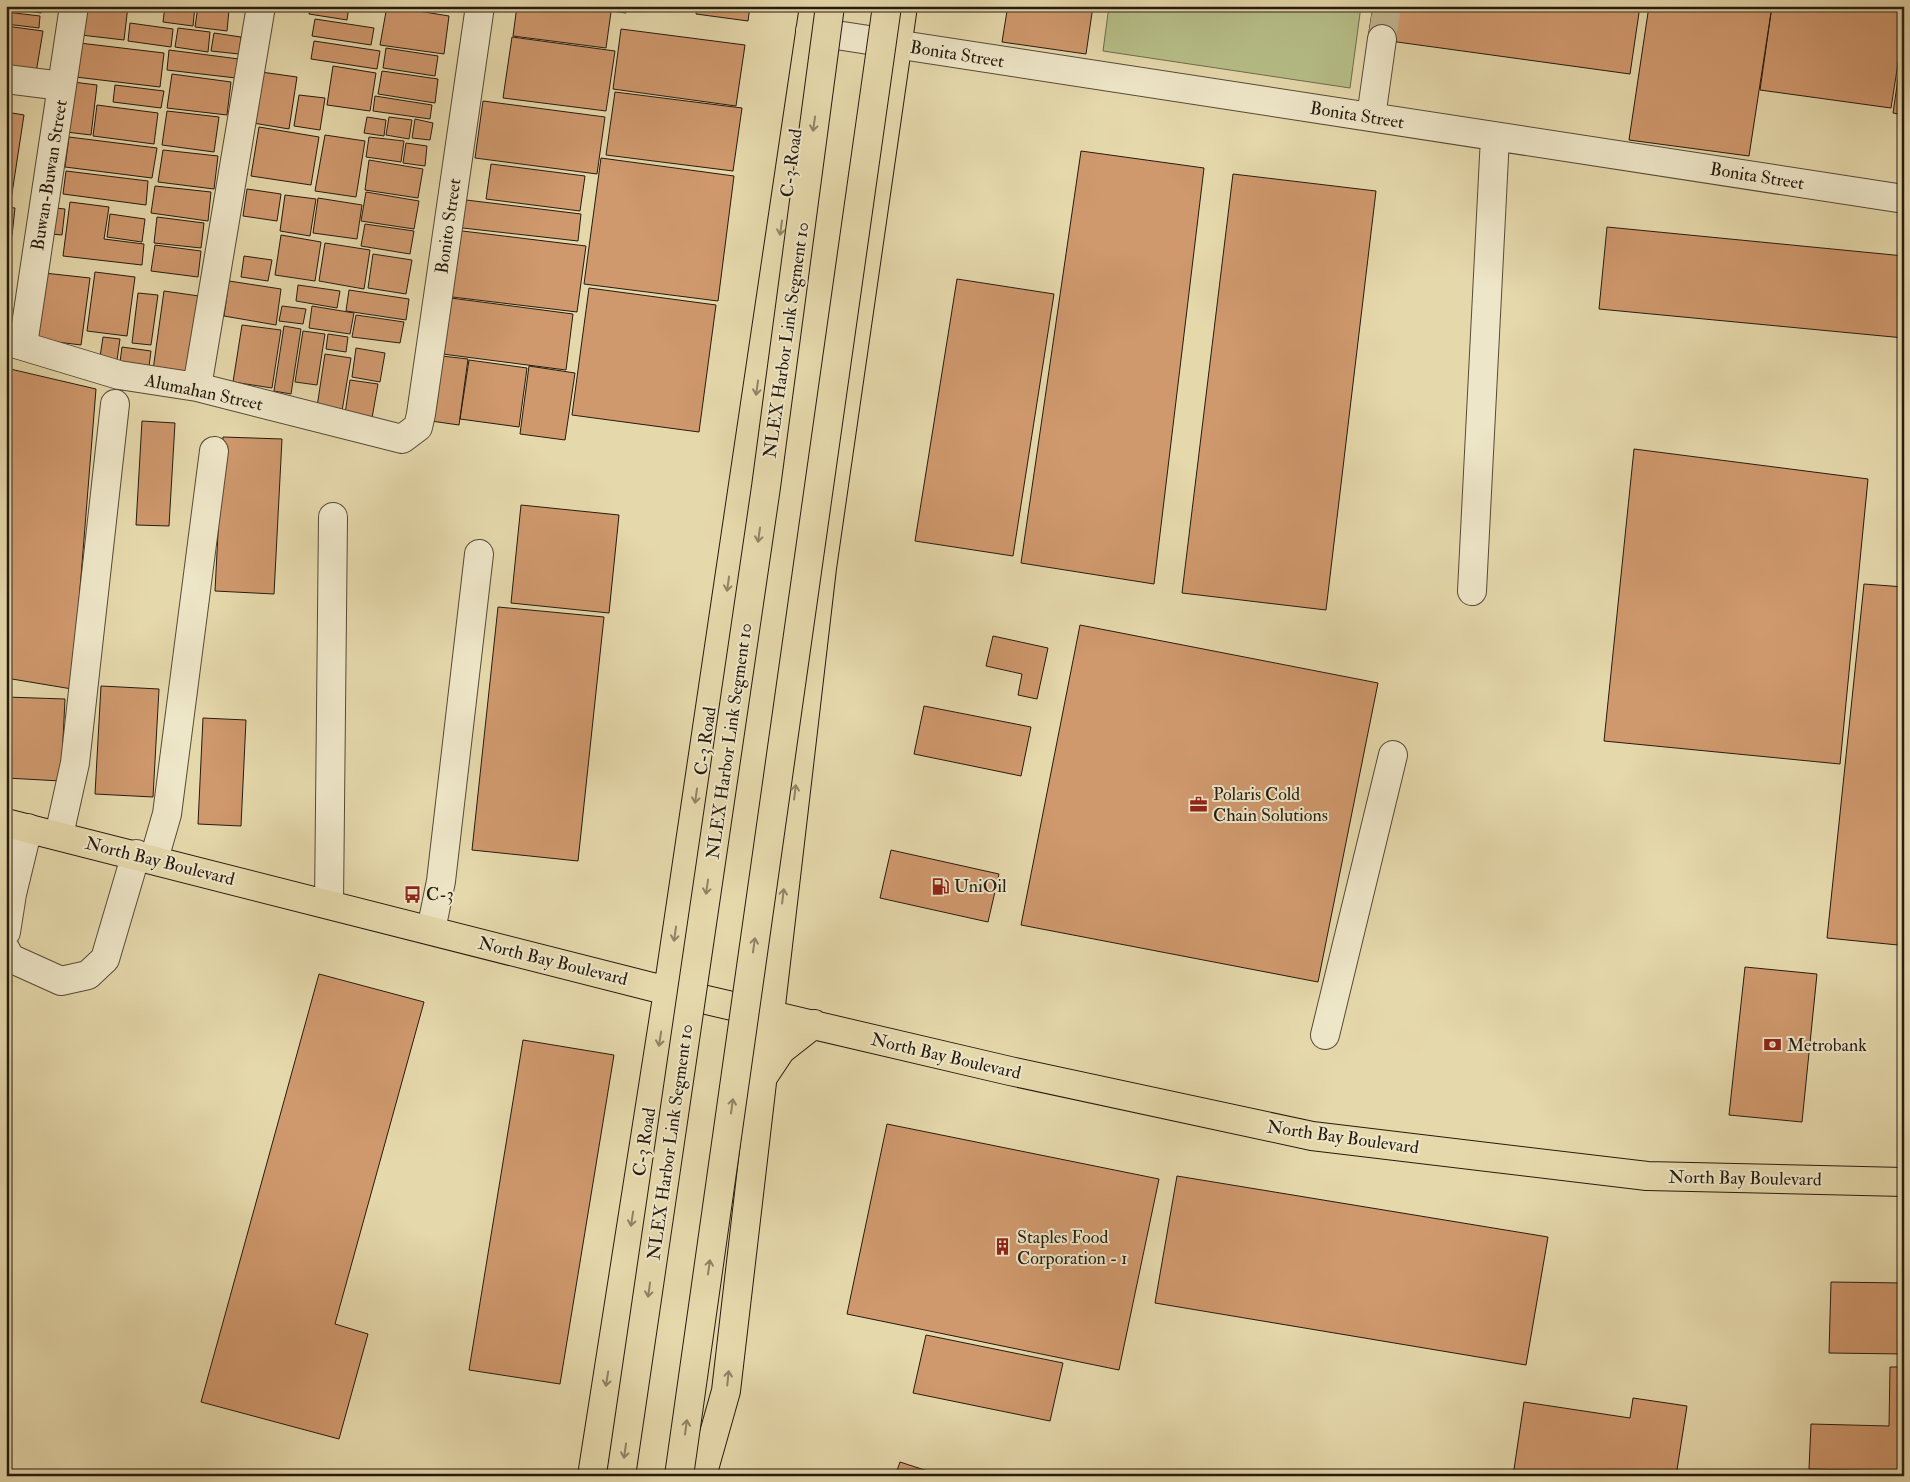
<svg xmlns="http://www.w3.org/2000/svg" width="1910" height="1482" font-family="'IM FELL Double Pica',serif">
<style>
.green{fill:#b6be88;stroke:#6e6c4c}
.building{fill:#cf986d;stroke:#261b0f}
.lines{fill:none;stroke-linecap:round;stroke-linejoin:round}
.minor-tunnel{stroke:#bfb28c;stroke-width:28;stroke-dasharray:28 14;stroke-linecap:butt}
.minor-casing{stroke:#564a36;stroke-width:30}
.major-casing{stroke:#261b0f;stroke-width:30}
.minor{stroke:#eee6c8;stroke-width:28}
.major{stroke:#e5d8ab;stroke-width:28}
.highway-bridge-casing{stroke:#261b0f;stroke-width:30;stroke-linecap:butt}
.highway-bridge{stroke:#e5d8ab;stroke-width:28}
.oneway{stroke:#8f8365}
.labels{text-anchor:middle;stroke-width:4;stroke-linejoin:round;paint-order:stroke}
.street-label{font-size:18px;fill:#261b0f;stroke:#eee6c8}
.poi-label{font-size:18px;fill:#261b0f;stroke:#eee6c8;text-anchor:start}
</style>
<rect width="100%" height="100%" fill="#e5d8ab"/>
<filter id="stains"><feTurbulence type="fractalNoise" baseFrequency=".004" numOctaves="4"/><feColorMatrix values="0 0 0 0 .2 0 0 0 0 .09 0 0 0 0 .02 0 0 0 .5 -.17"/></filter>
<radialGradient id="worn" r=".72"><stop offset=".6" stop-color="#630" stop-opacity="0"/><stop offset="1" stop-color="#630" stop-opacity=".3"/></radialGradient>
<path class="green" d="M1109,6h252l-11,82 -247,-37z"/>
<path class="building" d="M6,6h36l-1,7 -35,-5z
M85,6h43l-4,34 -43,-5z
M165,6h30l-2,20 -30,-4z
M198,6l31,4 -2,21 -32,-4z
M310,6h39l-2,14 -38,-6z
M387,6l62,10 -5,38 -64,-9z
M410,6h34l-1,5z
M517,6h49l45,6 -5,36 -93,-12z
M576,6h51l-1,7z
M697,6h53l-2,15 -52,-7z
M978,6h115l-7,48 -84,-12 5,-31z
M1373,6h267l-10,68 -262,-36z
M1649,6h123l-23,150 -120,-16z
M1772,6h132v19l-13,83 -131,-18z
M6,12l34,4 -1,12 -33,-4z
M315,19l59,9 -3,17 -59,-9z
M130,23l43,6 -2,18 -43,-6z
M6,26l37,5 -8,48 -29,-4z
M178,28l32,4 -2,20 -33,-5z
M621,29l124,16 -9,61 -123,-17z
M214,33l27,4 -2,17 -28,-3z
M512,37l103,14 -9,60 -103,-13z
M1904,37v78l-11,-2z
M314,41l66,10 -3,18 -66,-10z
M71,42l93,11 -4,34 -93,-11z
M386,48l52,8 -3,20 -52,-8z
M169,50l70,9 -3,19 -69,-8z
M333,66l43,7 -6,38 -43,-6z
M382,71l56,8 -3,24 -57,-9z
M261,72l36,5 -8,52 -36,-6z
M172,74l59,8 -4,33 -60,-7z
M65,81l32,4 -6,50 -33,-4z
M115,85l49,6 -3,17 -48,-6z
M615,92l127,16 -9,63 -127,-16z
M299,95l26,3 -5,32 -26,-4z
M375,96l57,9 -2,14 -57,-8z
M483,101l122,16 -8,57 -122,-16z
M97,105l61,8 -4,31 -61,-8z
M167,111l52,6 -5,35 -52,-7z
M6,112l18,3 -13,85 -5,-1z
M367,117l19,3 -2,16 -20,-3z
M389,117l23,3 -3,19 -23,-4z
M415,119l18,4 -3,17 -18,-2z
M259,127l60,10 -8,48 -60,-9z
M325,135l40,6 -9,56 -41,-6z
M69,137l88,11 -5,30 -87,-11z
M369,137l35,4 -3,21 -35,-5z
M406,143l21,3 -2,20 -22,-3z
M163,150l55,6 -4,33 -56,-7z
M1081,151l123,17 -50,416 -133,-21z
M601,158l133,18 -16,125 -134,-17z
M369,160l54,9 -5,29 -53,-8z
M491,164l94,12 -5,35 -94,-12z
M66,171l82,10 -2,24 -83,-11z
M1233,174l143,17 -50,419 -144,-17z
M155,186l56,6 -3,29 -57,-8z
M247,189l34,5 -4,27 -34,-5z
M366,192l53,9 -5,28 -53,-8z
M285,195l31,4 -6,37 -30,-5z
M318,198l44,7 -5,34 -44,-6z
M458,199l123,15 -3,27 -124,-14z
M70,202l39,5 -5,32 40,5 -2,21 -79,-9z
M6,207l9,1 -3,28 -6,-1z
M45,207l20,2 -3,26 -21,-2z
M110,214l35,5 -3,23 -35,-5z
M157,217l47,6 -3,25 -47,-5z
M365,224l49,7 -4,23 -49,-8z
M1607,227l297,29v82l-305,-29z
M454,230l132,16 -9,66 -133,-16z
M281,235l40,7 -6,39 -40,-6z
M325,243l45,7 -6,39 -45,-8z
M155,245l46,6 -3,26 -47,-6z
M373,254l39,6 -6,34 -38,-6z
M244,256l28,4 -4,21 -27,-4z
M35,272l55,6 -9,67 -55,-7z
M95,272l40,5 -8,59 -40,-5z
M957,279l97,15 -41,262 -98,-15z
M229,281l52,8 -5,36 -52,-9z
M298,285l42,6 -3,17 -41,-7z
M589,288l127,17 -17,127 -127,-17z
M349,290l60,9 -3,21 -60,-9z
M164,291l35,5 -10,78 -36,-4z
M138,293l20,2 -7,50 -19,-2z
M443,297l130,17 -7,56 -131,-17z
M282,306l24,3 -3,15 -24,-3z
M312,306l42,7 -4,21 -41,-6z
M356,315l48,7 -4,21 -48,-6z
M242,325l39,5 -9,58 -39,-6z
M284,326l17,3 -10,65 -17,-3z
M303,331l22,3 -8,51 -22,-3z
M328,334l20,3 -2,15 -20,-3z
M103,337l17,2 -3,21 -17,-3z
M122,347l29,4 -2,15 -29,-4z
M356,348l29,5 -5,29 -28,-5z
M325,354l26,4 -9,53 -25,-4z
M433,355l35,4 -9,66 -35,-5z
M469,360l58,8 -8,59 -59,-8z
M529,366l46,7 -10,67 -45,-6z
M6,368l90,21 -24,300 -66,-11z
M350,380l28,4 -6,34 -27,-4z
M142,421l33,2 -6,103 -33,-1z
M223,437l59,2 -8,155 -59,-3z
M1634,449l234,30 -28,285 -236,-23z
M521,505l98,10 -10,98 -98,-10z
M1864,584l40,3v298l-6,60 -71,-7z
M498,607l106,10 -26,244 -106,-11z
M1080,625l298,58 -60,299 -297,-57z
M993,636l55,12 -11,51 -19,-4 4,-21 -36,-8z
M101,686l58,3 -6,108 -58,-3z
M6,697l59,2 -4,82 -55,-3z
M924,706l107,21 -10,49 -107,-22z
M203,718l43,2 -5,106 -43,-2z
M891,850l108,24 -11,48 -108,-24z
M1745,967l72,7 -15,148 -73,-7z
M319,974l105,28 -89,322 33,10 -29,105 -138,-37z
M523,1040l91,15 -54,329 -91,-14z
M887,1124l272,55 -40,191 -272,-56z
M1177,1176l371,61 -22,128 -371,-62z
M1831,1282l73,1v71l-75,-1z
M926,1335l137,28 -13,58 -137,-28z
M1890,1367h14v104l-95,-2 2,-45 78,2z
M1633,1398l54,8 -11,70h-163l11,-74 106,16z
M900,1462l43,14h-48z"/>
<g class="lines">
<path class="minor-tunnel" d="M1382,39l5,-33"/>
<defs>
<path id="minor" d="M810,31l1094,168
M6,79l56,7
M1371,117l11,-78
M6,341l113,34 78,12 205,52 16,-12 3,-13 59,-408
M23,345l51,-339
M197,387l64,-381
M1472,591l23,-454
M59,835l16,-72 40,-359
M154,859l13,-45 47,-363
M329,904l4,-387
M431,930l10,-49 38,-327
M6,932l6,-38 16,-66
M6,950l4,8 51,23 27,-6 17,-16 31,-105
M1325,1035l68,-280"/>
<path id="major" d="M6,823l662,168 342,80 302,65 335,40 257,6
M763,1077l18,-27 33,-26
M592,1476l76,-485 146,-985
M702,1476l24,-85 96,-823 81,-562"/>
</defs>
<use href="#minor" class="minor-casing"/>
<use href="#major" class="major-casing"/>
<use href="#minor" class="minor"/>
<use href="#major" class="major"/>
<defs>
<path id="highway-bridge" d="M621,1476l145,-989 64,-481
M679,1476l208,-1470"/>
</defs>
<use href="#highway-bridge" class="highway-bridge-casing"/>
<use href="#highway-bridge" class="highway-bridge"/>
</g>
<defs><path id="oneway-shaft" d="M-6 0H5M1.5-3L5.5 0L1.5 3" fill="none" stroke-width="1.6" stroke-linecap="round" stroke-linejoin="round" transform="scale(1.25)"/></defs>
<g class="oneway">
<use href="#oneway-shaft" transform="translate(814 124) rotate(98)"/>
<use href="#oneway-shaft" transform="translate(781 228) rotate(98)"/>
<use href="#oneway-shaft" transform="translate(757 388) rotate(98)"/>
<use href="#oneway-shaft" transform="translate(759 535) rotate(98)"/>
<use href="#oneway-shaft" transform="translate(728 584) rotate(98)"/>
<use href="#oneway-shaft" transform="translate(795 792) rotate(-83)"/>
<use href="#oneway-shaft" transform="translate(696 796) rotate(98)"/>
<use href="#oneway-shaft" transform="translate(707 887) rotate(98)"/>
<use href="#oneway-shaft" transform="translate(783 896) rotate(-83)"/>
<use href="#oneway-shaft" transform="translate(675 934) rotate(98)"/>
<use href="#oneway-shaft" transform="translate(754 945) rotate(-82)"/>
<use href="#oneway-shaft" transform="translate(660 1039) rotate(99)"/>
<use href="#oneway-shaft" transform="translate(732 1106) rotate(-82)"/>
<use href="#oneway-shaft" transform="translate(632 1219) rotate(99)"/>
<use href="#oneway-shaft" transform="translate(709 1267) rotate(-82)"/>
<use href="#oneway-shaft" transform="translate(649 1290) rotate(98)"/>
<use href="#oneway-shaft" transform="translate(728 1378) rotate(-84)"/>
<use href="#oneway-shaft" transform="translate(607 1379) rotate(99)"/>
<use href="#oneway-shaft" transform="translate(686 1427) rotate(-82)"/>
<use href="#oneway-shaft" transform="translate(625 1451) rotate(98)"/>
</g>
<defs>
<symbol id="office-bare" viewBox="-9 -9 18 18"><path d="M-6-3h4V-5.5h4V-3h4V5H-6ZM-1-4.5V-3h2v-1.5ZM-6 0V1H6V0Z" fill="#8f2418" stroke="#eee6c8" stroke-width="2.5" paint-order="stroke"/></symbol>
<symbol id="fuel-bare" viewBox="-9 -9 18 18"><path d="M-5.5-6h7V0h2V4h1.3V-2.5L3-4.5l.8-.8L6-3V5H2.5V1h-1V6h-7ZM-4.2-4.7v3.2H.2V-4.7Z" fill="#8f2418" stroke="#eee6c8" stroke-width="2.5" paint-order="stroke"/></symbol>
<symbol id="bus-bare" viewBox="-9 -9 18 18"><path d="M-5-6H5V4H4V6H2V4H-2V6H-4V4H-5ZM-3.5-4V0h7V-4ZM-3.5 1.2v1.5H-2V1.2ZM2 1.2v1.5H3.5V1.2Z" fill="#8f2418" stroke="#eee6c8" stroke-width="2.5" paint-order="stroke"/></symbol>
<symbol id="bank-bare" viewBox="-9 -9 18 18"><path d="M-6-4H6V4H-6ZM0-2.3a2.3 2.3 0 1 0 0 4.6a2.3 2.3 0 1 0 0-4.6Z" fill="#8f2418" stroke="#eee6c8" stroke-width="2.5" paint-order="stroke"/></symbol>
<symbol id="building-bare" viewBox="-9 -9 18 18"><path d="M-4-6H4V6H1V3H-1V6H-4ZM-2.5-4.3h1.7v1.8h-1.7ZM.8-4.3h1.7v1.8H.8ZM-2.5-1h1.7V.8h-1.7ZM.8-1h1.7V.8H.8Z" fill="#8f2418" stroke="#eee6c8" stroke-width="2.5" paint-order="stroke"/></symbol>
</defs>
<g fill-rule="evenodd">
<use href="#office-bare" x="1186" y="792" width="25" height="25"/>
<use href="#fuel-bare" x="928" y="874" width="25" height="25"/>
<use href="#bus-bare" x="400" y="882" width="25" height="25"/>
<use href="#bank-bare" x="1760" y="1032" width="25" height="25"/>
<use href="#building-bare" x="990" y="1234" width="25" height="25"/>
</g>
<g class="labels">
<g class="street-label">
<text transform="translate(957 54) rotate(9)" y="6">Bonita Street</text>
<text transform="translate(1357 115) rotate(9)" y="6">Bonita Street</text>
<text transform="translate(791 163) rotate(-82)" y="6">C-3 Road</text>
<text transform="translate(49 175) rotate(-81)" y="6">Buwan-Buwan Street</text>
<text transform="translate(1757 176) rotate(9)" y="6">Bonita Street</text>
<text transform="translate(448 226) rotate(-82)" y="6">Bonito Street</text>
<text transform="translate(786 340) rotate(-82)" y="6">NLEX Harbor Link Segment 10</text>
<text transform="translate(204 392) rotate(12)" y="6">Alumahan Street</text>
<text transform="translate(705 741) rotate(-82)" y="6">C-3 Road</text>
<text transform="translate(729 741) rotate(-82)" y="6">NLEX Harbor Link Segment 10</text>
<text transform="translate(160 861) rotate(14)" y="6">North Bay Boulevard</text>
<text transform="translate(553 961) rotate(14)" y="6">North Bay Boulevard</text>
<text transform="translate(946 1056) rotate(13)" y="6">North Bay Boulevard</text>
<text transform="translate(1343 1137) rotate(8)" y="6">North Bay Boulevard</text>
<text transform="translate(644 1142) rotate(-81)" y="6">C-3 Road</text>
<text transform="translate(670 1142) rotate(-82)" y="6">NLEX Harbor Link Segment 10</text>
<text transform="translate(1745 1178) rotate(1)" y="6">North Bay Boulevard</text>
</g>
<g class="poi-label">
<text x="1213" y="800">Polaris Cold<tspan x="1213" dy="21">Chain Solutions</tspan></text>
<text x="954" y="892">UniOil</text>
<text x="426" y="900">C-3</text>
<text x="1787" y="1051">Metrobank</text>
<text x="1017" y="1243">Staples Food<tspan x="1017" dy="21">Corporation - 1</tspan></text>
</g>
</g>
<rect width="1910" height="1482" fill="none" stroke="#e5d8ab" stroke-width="25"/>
<rect x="8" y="8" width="1895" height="1467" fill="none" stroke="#261b0f" stroke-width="2.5"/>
<rect x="12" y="12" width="1885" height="1457" fill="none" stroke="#261b0f"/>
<rect width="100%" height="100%" filter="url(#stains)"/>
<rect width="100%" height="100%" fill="url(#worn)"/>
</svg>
